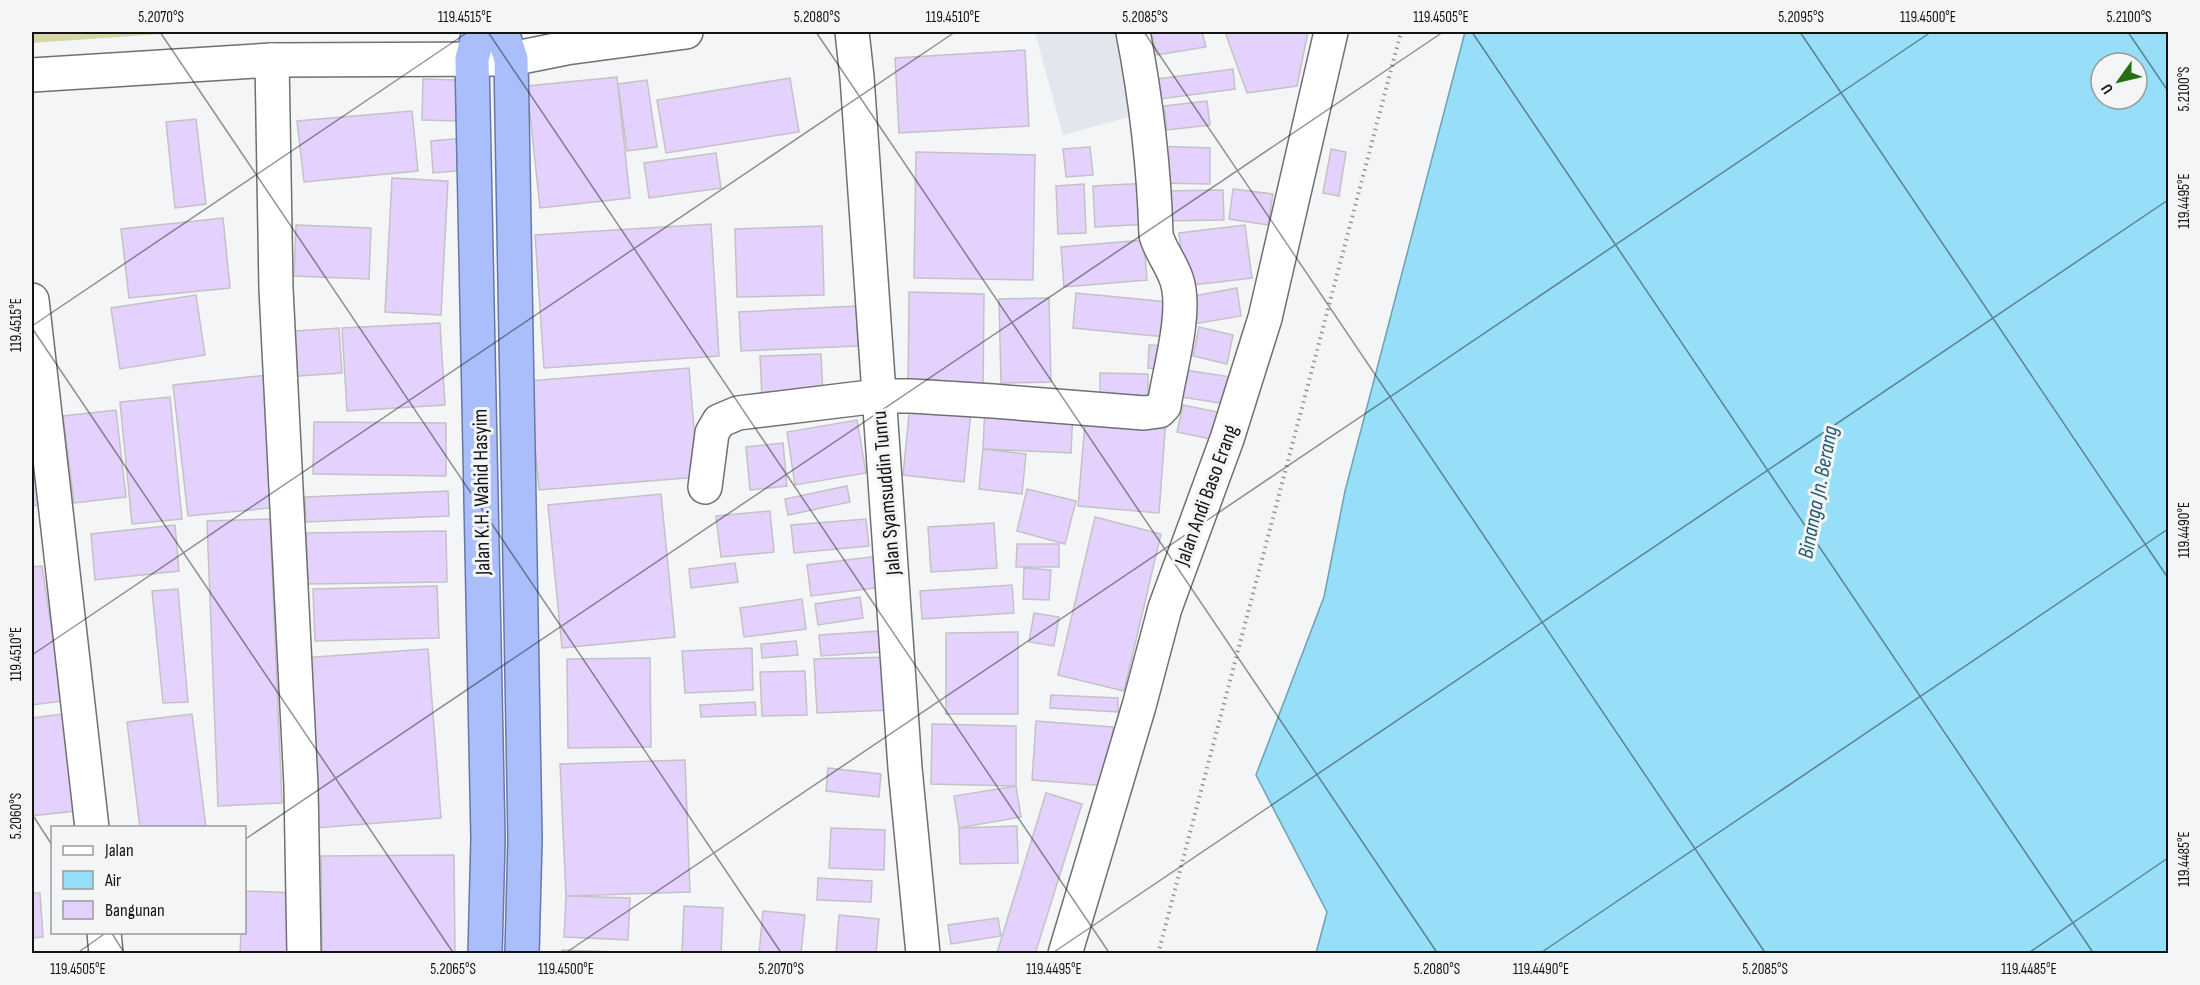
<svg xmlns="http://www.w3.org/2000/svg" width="2200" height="985" font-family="'Sofia Sans Condensed',sans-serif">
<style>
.built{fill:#e2e7ee}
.green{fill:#d5d8a6}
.water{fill:#97def8;stroke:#6fa1b3;stroke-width:1.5;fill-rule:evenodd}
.building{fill:#e4d1fd;stroke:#c3c3c4;stroke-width:1.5}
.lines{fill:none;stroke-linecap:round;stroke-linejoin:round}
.minor-casing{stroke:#6f7071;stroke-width:36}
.tertiary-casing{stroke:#6f7071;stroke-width:36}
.trunk-casing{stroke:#6778aa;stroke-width:36}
.path{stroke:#959596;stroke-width:4;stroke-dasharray:1.5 4.5;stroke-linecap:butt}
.minor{stroke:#fff;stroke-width:33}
.tertiary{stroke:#fff;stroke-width:33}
.trunk{stroke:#aabefc;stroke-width:33}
.ticks{fill:none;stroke:#131313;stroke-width:1.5;stroke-opacity:0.45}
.labels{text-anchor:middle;stroke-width:6;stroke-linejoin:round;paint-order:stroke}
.street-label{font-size:21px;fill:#131313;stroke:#f4f5f6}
.water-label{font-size:22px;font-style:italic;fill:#225b6e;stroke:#f4f5f6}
.neatline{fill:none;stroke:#131313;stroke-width:2}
.ticks-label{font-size:15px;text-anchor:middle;fill:#131313}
</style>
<rect width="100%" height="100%" fill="#f4f5f6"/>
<path class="built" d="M1035,32h82l23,82 -77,21z"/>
<path class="green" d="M32,32h158l-158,11z"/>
<path class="water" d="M1465,32h703v921h-852l11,-41 -71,-137 68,-178 21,-106zM2101,63h36v36h-36z"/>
<path class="building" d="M1151,32h51l4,15 -49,8z
M1225,32h83l-11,54 -50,7z
M1025,50l4,76 -130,7 -4,-75z
M1233,69l2,20 -75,10 -2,-20z
M617,77l13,121 -90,10 -13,-122z
M790,78l9,54 -133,21 -9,-53z
M423,79l38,1 -1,41 -38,-1z
M647,80l10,67 -30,4 -9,-67z
M1207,101l3,24 -43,5 -3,-24z
M412,111l6,60 -114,11 -7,-61z
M196,119l10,85 -31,4 -9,-86z
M465,138l2,32 -34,3 -2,-32z
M1157,146l53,2v36l-54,-1z
M1090,147l3,28 -27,2 -3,-28z
M1331,149l15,3 -7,44 -16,-3z
M916,152l119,3 -2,125 -119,-2z
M716,153l5,35 -72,10 -5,-35z
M392,178l56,3 -7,134 -56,-3z
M1149,183l2,41 -56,3 -2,-41z
M1084,184l2,49 -28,1 -2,-48z
M1233,189l40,5 -5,31 -39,-6z
M1223,190l1,30 -65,1v-30z
M223,218l7,70 -101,10 -8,-69z
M711,224l8,132 -175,12 -9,-133z
M296,225l75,3 -2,51 -75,-3z
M1245,225l7,53 -67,8 -6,-53z
M822,226l2,69 -87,2 -2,-68z
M1144,240l3,40 -83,7 -3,-40z
M1237,288l4,28 -53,9 -5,-27z
M909,292l75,2 -1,100 -75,-2z
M1076,293l92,9 -3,35 -92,-9z
M196,295l9,60 -85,14 -9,-61z
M1049,298l2,84 -50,1 -2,-84z
M856,306l2,40 -117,5 -2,-39z
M440,323l5,82 -98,6 -5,-83z
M1199,327l34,8 -6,29 -34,-8z
M339,328l3,45 -57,4 -3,-45z
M1149,345l18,1 -1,23 -18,-1z
M821,354l2,42 -61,2 -2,-42z
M689,368l9,109 -159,13 -10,-109z
M1185,370l46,7 -5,27 -44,-7z
M1100,373l48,1v36h-48z
M267,375l14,132 -93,9 -15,-131z
M170,397l12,122 -50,5 -12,-122z
M910,404l61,7 -7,71 -61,-7z
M1183,405l39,8 -6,27 -39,-8z
M985,406l88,4 -2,43 -88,-4z
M116,410l10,87 -52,6 -11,-87z
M1086,411l80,7 -7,95 -81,-7z
M857,420l9,53 -71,12 -8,-53z
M314,422l132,1v53l-133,-2z
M783,443l4,43 -37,4 -4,-43z
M983,449l43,5 -4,40 -43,-5z
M32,453l6,52 -6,1z
M847,486l3,16 -62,13 -3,-16z
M1027,489l49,12 -11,43 -48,-13z
M448,491l1,25 -143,6 -1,-25z
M661,494l14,143 -113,11 -14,-143z
M770,511l4,41 -53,5 -5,-41z
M1095,517l66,17 -37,157 -66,-16z
M270,519l12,284 -64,3 -11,-285z
M866,519l3,27 -75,7 -3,-28z
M994,523l3,45 -66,4 -3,-45z
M175,525l4,46 -84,9 -4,-46z
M446,531l1,51 -139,2 -2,-51z
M1017,544h42v23h-43z
M886,555l4,31 -79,10 -4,-31z
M735,563l3,19 -47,6 -2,-19z
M42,566l20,135 -30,4v-138z
M1024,568l27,2 -2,30 -26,-1z
M1012,585l2,28 -92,6 -2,-28z
M437,586l2,52 -124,3 -2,-52z
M178,589l10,113 -25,1 -11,-112z
M860,597l3,21 -45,7 -3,-21z
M802,599l4,30 -62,8 -4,-29z
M1034,613l25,4 -5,29 -25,-4z
M894,630l2,21 -75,5 -2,-21z
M1018,632v82h-72v-81z
M796,641l2,14 -36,3 -1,-14z
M752,648l1,42 -68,3 -3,-42z
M428,649l13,169 -125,10 -14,-170z
M890,657l2,53 -75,3 -3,-54z
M650,658l1,89 -83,1 -1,-89z
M805,671l2,44 -45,1 -2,-44z
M1051,695l67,3v14l-68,-4z
M755,702l1,13 -55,2 -1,-12z
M71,713l13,97 -52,6v-98z
M192,714l14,114h-66l-13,-106z
M1036,721l77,6 -5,59 -76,-6z
M932,724l84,2v60l-85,-2z
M685,760l5,132 -124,4 -6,-132z
M828,768l53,6 -2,23 -53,-6z
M1016,786l5,31 -62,11 -5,-32z
M1046,793l36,11 -47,150h-35l-3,-1z
M1017,826l1,37 -58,1 -1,-36z
M831,828l54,2 -1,40 -55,-2z
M454,855l1,99h-133l-1,-98z
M818,878l54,3 -1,21 -54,-2z
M244,891l55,2 -3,61h-56l1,-22h3z
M32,893h8l3,44 -11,1z
M566,896l64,2 -2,42 -64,-3z
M684,906l39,2 -2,46h-39z
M763,911l42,4 -4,39h-42z
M839,915l40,4 -3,35h-40z
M998,918l3,18 -50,8 -3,-19z
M562,950l85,3v1h-85z"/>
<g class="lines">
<defs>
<path id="minor" d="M852,32l5,45 48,691 18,186
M511,59l55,-11 120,-16
M272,60l4,229 25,497 3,168
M32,300l60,528
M705,487l7,-54 7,-12 19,-8 140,-17h33l82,5 151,12 15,-2 5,-5c5,-34 23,-93 13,-125 -5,-17 -17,-30 -21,-46 -2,-69 -10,-136 -23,-203
M104,932l2,22
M1065,954l74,-248 26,-98 62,-169 38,-121 66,-286"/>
<path id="tertiary" d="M32,75l240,-15 239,-1"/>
<path id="trunk" d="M479,32l-7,27 16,780 -3,115
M502,32l9,27 14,780 -3,115"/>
</defs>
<use href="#minor" class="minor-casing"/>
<use href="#tertiary" class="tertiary-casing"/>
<use href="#trunk" class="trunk-casing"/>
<path class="path" d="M1158,954l243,-922"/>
<use href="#minor" class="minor"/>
<use href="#tertiary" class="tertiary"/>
<use href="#trunk" class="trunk"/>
</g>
<path class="ticks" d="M160,32l622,922M488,32l622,922M816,32l622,922M1144,32l622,922M1472,32l622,922M1800,32l368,546M2128,32l40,59M32,326l436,-294M32,328l422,626M32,655l923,-623M32,814l20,31M244,840l1199,-808M111,932l14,22M76,954l31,-22M564,954l1367,-922M1051,954l1117,-754M1539,954l629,-425M2027,954l141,-96"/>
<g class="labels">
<g class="street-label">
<text transform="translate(481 492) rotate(-91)" y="7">Jalan K.H. Wahid Hasyim</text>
<text transform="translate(886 493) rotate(-95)" y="7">Jalan Syamsuddin Tunru</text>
<text transform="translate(1206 495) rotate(-70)" y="7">Jalan Andi Baso Erang</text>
</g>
<g class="water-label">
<text transform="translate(1817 492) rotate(-79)" y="8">Binanga Jn. Berang</text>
</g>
</g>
<rect width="2200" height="985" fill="none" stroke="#f4f5f6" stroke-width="66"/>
<rect x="51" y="826" width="195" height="108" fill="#f4f5f6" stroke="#9a9b9b" stroke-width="1.5"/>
<rect x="63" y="846" width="30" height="9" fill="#ffffff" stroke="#9a9b9b" stroke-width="1.5"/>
<text x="105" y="856" font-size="18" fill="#131313">Jalan</text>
<rect x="63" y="871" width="30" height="18" fill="#97def8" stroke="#9a9b9b" stroke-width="1.5"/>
<text x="105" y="886" font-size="18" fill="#131313">Air</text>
<rect x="63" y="901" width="30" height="18" fill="#e4d1fd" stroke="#9a9b9b" stroke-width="1.5"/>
<text x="105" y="916" font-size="18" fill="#131313">Bangunan</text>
<g transform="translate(2119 81) rotate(236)"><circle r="28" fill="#f4f5f6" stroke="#9a9b9b" stroke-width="1.5"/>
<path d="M0-4.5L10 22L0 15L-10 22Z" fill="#236f11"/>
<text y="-9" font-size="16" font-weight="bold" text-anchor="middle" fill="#131313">U</text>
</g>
<rect x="33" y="33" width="2134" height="919" class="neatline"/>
<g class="ticks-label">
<text x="161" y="22">5.2070°S</text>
<text x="465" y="22">119.4515°E</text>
<text x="817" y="22">5.2080°S</text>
<text x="953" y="22">119.4510°E</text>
<text x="1145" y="22">5.2085°S</text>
<text x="1441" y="22">119.4505°E</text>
<text x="1801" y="22">5.2095°S</text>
<text x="1928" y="22">119.4500°E</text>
<text x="2129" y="22">5.2100°S</text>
<text transform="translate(2184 89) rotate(-90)" y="5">5.2100°S</text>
<text transform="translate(2184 201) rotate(-90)" y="5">119.4495°E</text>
<text transform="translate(16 325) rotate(-90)" y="5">119.4515°E</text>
<text transform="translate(2184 530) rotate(-90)" y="5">119.4490°E</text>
<text transform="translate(16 654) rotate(-90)" y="5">119.4510°E</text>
<text transform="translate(16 816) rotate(-90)" y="5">5.2060°S</text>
<text transform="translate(2184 859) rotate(-90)" y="5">119.4485°E</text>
<text x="78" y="974">119.4505°E</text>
<text x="453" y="974">5.2065°S</text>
<text x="566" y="974">119.4500°E</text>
<text x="781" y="974">5.2070°S</text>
<text x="1054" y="974">119.4495°E</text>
<text x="1437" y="974">5.2080°S</text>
<text x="1541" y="974">119.4490°E</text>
<text x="1765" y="974">5.2085°S</text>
<text x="2029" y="974">119.4485°E</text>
</g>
</svg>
